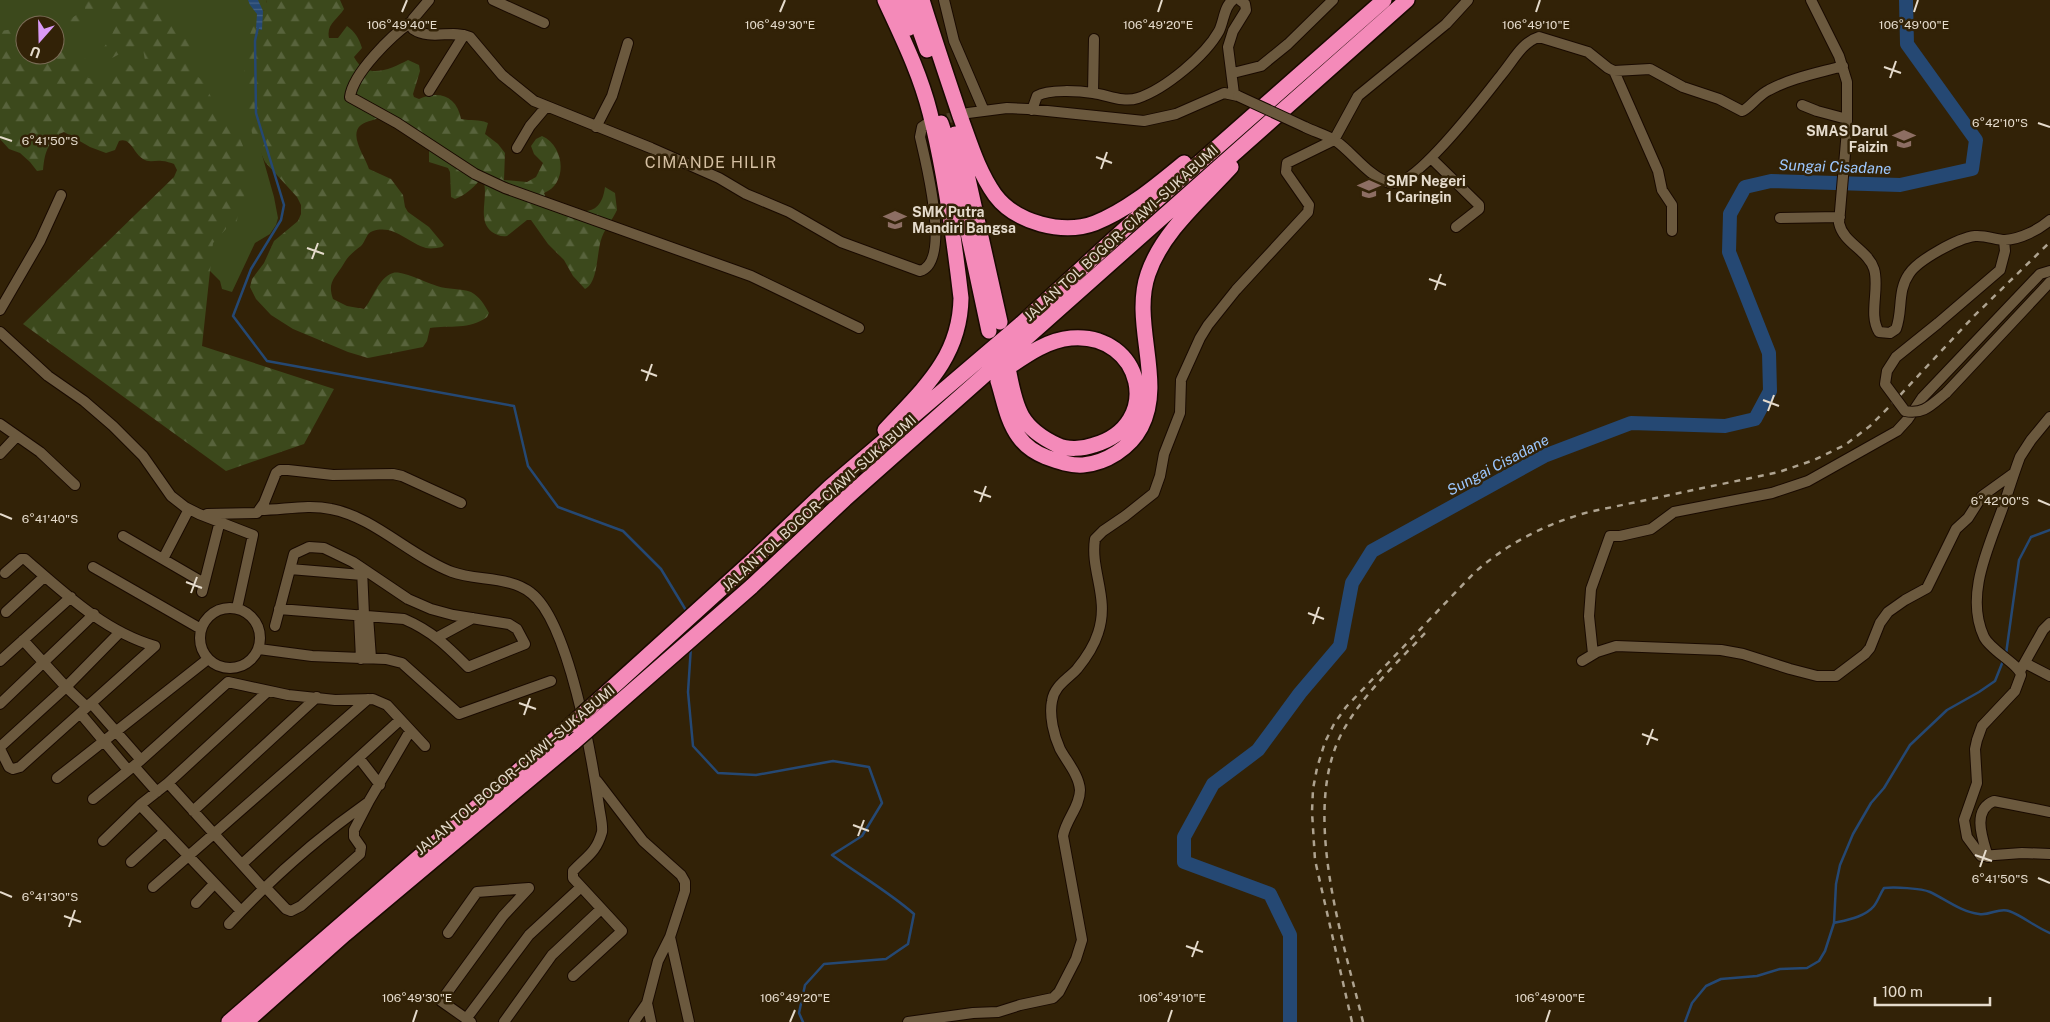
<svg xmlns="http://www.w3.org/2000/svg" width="2050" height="1022" font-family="'Public Sans',sans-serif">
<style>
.grass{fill:#3c491c}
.forest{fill:url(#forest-firs)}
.water{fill:url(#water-rules)}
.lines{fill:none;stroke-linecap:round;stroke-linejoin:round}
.stream{stroke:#254873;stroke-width:2.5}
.river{stroke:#254873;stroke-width:14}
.minor-tunnel{stroke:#4d3e25;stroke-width:10;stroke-dasharray:10 5;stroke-linecap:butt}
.minor-casing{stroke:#190a00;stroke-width:12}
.highway-casing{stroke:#190a00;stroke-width:18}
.minor{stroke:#6b593e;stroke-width:10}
.highway{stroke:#f48ab9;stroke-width:15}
.rail{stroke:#aea390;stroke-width:2.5;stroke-dasharray:6 6;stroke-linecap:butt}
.minor-bridge-casing{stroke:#190a00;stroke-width:12;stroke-linecap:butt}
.highway-bridge-casing{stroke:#190a00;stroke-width:18;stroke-linecap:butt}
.minor-bridge{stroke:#6b593e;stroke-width:10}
.highway-bridge{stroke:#f48ab9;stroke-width:15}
.ticks{fill:none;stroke:#e5dbcc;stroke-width:2}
.labels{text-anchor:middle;stroke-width:5;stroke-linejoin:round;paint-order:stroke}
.poi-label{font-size:14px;font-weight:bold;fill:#e5dbcc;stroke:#322207;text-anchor:start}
.street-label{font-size:14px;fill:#e5dbcc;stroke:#322207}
.water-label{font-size:15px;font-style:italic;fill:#9cc7fe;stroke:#322207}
.quarter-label{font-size:16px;letter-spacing:1px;fill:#d4bfa2;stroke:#322207}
.ticks-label{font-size:12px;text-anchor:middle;fill:#e5dbcc;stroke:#322207;stroke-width:5;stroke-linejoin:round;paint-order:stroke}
</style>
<defs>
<pattern id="forest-firs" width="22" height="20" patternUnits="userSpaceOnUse" patternTransform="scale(1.25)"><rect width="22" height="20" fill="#3c491c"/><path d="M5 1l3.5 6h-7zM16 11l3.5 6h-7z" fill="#58633c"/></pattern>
<pattern id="water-rules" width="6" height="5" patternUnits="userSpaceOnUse" patternTransform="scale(1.25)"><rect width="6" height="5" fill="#254873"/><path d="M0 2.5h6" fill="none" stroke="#446286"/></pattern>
</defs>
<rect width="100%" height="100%" fill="#322207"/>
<path class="grass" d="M0,0h133l20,74 -57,14 -41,-44v-19h-30v9l-25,-2z
M141,0h125l3,9 -11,3 3,139 13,46 4,21 -2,7 -6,9 -15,9 -23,49 -10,-3 -2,-8 -22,-22z"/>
<path class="forest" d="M85,0h66l7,13 27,25 7,12 2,9 -4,11 13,11 8,16 -1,6 7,10 11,7 11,16 4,10 -1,10 3,6 1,18 -3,11 2,7 -7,16 -2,13 -7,-3 -3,2v3l-13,14 -11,103 132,43 -30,55 -78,27 -203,-147 151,-147 3,-7 -3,-6c-3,-1 -8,-3 -12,-3 -7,-1 -13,2 -19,-2 -10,-6 -12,-22 -24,-18l-4,9 -9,3 -16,-6 -26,-15 -5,2v8l-8,1c-6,8 -7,17 -8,27l-6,1 -7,-9 -10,-9 -11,-4 -9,-10v-108l21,-3 4,2v25h30v-25l7,16 8,3 4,9 12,1 8,4 1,7 -6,4 -1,4 7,1 5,3 5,-1 5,-13 6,-1 6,2 7,-5 6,5 11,-3 -3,-17 -8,-3 -23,12 -17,1 15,-20 6,-14c-3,-11 -7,-24 -21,-20 -6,17 -9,24 -29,17l19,-13z
M266,0h74l4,9c-6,10 -18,15 -15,29h9l9,-12c8,6 12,12 15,22l-8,9c12,24 37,12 54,3l11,5 1,6 -7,23 1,3 5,2c20,-9 38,-3 42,20 10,2 18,0 27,4l-3,11 13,10 7,9 -1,27 23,2 9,-5 7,-14 -9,-9 -3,-8 5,-7 6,-3c23,10 26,48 2,57l2,5c23,10 54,28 59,-11l10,6 2,17c-4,9 -11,17 -15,27 -6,15 -3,45 -17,52l-12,-13 -9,-16 -16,-16 -17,-24h-4l-20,16c-6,1 -10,-1 -15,-4 -15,-11 -4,-33 -8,-49l-5,-2c-7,8 -14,14 -24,18l-4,-2 -1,-25 -2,-4 -19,-6v-12l-47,-35c-6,6 -15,5 -21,10 -13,10 5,33 8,44l22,10 12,16 2,12 3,5 21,15 15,18 -2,2c-5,1 -11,2 -16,1 -18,-5 -32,-24 -53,-17 -7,2 -7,10 -12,15 -8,6 -13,10 -18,19 -8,13 -16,17 -10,34l14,7 17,3c9,-10 14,-31 29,-36 8,-3 34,10 44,13 11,4 24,2 34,6 9,5 13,12 18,21l-2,4c-17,13 -38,8 -57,11l-3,13 -4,6 -55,11 -20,-6 -55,-23 -22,-14 -15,-16 -6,-12 2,-8 12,-16 10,-22 24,-20 3,-7v-9l-4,-8 -32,-35 -13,-29 -5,-25 -3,-34 1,-26 8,-22 4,-2 4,-13 4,-1 2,-7z"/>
<path class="water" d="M248,0h10l5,11 -1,19 -6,-2 1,-14 -7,-9z"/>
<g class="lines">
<path class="stream" d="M258,27l-3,14 1,72 28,92 -3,15 -30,49 -18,47 34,45 247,45 14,60 30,41 65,24 38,38 26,43
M691,646l-3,46 5,54 25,27 38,2 77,-14 36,6 13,36 -20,33 -30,19c27,20 57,37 82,59l-6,30 -22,15 -62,5 -19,21 -6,28 4,9
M2006,654l13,-94 12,-23 19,-7
M1834,923c13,-3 31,-6 40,-17 4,-5 6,-12 10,-18 10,-1 37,0 46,4 15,7 31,20 49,22 11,2 20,-7 30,-3 14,5 26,16 41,22
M1685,1022l7,-19 14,-17 15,-7 36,-3 23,-7 27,-1 12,-7 6,-10 9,-28 2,-39 4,-19 13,-31 18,-31 13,-15 26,-43 37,-35 32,-18 16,-11 8,-20"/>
<path class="river" d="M1290,1022v-87l-20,-41 -86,-32v-25l29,-53 45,-34 42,-57 40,-47 12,-63 20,-32 172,-95 87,-33 94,3 30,-7 15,-28 -1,-38 -40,-101 1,-38 15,-27 26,-6 129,4 72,-16 4,-29 -69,-96 -1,-44"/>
<path class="minor-tunnel" d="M933,122l32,-8"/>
<defs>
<path id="minor" d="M429,0l-16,19 -2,6 2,4c18,12 39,0 57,8l32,38 32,26 117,47 68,30 27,16 43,18 52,30 79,29c32,-9 5,-112 0,-134l2,-10 6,-4
M493,0l51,23
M944,0l10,41 30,70
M1811,0l28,56 8,26v48l-8,93c4,20 29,27 35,46 6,19 -6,46 5,63l11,1 6,-4c7,-18 1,-38 13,-55 9,-14 49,-36 66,-38 11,-1 21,4 30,4 16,-1 33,-10 45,-20
M411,22c-19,13 -58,51 -61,75l47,26 78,51 30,14 246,88 108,52
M1614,71l44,100 4,19 10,15v26
M1233,73l28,-7 27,-22 45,-44
M429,91l35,-56
M1093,93l1,-54
M1234,94l-6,-47 5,-16 13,-21 -1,-6 -5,-4
M1802,105l15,6 30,8
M1032,110l5,-14c11,-7 43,-5 56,-3 15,2 30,10 45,5 27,-9 67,-42 81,-67 5,-10 5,-25 14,-31
M968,113l39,-5 21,1 116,12 32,-7 48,-21 14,3
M596,127l16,-31 16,-53
M1305,127c10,5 22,8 31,14 18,13 32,35 54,42 24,7 97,-90 112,-109 11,-13 20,-32 37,-37l49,15 20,16 6,3 36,-2 33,18 36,12 23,12c7,-2 16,-16 27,-21 22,-12 49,-17 74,-24
M517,148l13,-22 16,-19
M1431,158l48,47v4l-23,18
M1780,218l60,-1
M0,310l40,-69 21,-46
M1937,324l63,-54 5,-19 -1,-11
M0,332l48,44 36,25 29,25 30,30 28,40 14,11 14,7 54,21 -16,73
M1946,393l104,-111
M2050,417l-19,23 -11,17c-6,16 -11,32 -16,47 -14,41 -40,90 -20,133 7,14 35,27 37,38l-6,16 -33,35 -5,14 -2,9 2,34 -13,37 3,17 14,19 41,-3 28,1
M0,424l40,28 35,33
M0,454l17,-18
M260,510c23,0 48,-6 71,-1 43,8 79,47 121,63 24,9 58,4 79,21 38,29 61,166 68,213 1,8 4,19 3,26 -6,21 -15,24 -29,39v7l49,53 -49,45
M207,514l50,-1 7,-10 12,-30 4,-3h8l45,5 60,-1 9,2 59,27
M123,536l81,47
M163,559l26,-50
M93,567l108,62
M290,569l72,6
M362,569l2,46
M5,573l16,-14h4c38,33 80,73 130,87
M202,592l18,-71
M200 638a30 30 0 1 1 60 0a30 30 0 1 1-60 0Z
M6,612l38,-35
M359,615l2,44
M368,616l3,42
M275,626l19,-72 15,-7 15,1 29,14 55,37 23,10 22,6 56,9 8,5 8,15 -57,23c-21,-21 -36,-36 -64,-48l-125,-10
M438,637l35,-19
M23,640l43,47 21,20
M259,649l53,7 74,3 16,4 57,51 92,-33
M1593,654l-4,-38 2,-27 19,-53h10l31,-7 23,-17 98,-19 36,-12 89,-50 11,-12 14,-21 118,-124 10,-3
M0,661l71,-64
M1582,661l15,-9 19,-6 105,4 22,4 47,15 27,7h19l29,-22 5,-6 10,-25 8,-11 17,-12 22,-12 29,-59 12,-11 14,-22 32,-23
M2025,663l25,13
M2020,671l23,-41 7,-7
M91,703l50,57
M0,704l94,-90
M80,713l48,57
M0,747l66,-60 54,-55
M0,749l9,18 4,2 7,-2 135,-121
M359,758l21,27
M134,766l23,26
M57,778l151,-119
M597,781l46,60 38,34 4,7v9l-15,46 -12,24 -11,42 -13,19
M168,783l96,106 4,1 18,19 5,2 10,-5 59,-52 1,-7 -7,-10v-7l15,-29 41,-70
M93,799l48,-39 87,-78 60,13 47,5 38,-1 14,6 38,41
M193,811l124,-114
M103,841l37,-36
M1988,857c-5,-17 -17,-47 6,-56l56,11
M131,862l33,-30
M242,864l158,-144
M153,887l215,-188
M196,903l18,-19
M241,911l-101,-106 28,-22 99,-91
M229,924c42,-45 88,-86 138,-121
M448,933l29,-41 52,-4
M670,937l19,85
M647,1003l4,19
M466,1019l63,-84 52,-48
M471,1022l-30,-21 62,-85 26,-28
M504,1022l48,-67 49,-46
M908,1022l65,-9 25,-1 22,-7 33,-7 6,-6 17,-33 6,-19 -19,-104c3,-17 17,-29 17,-46 -1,-15 -13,-28 -20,-41 -6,-13 -11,-33 -8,-48 2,-15 16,-22 25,-32 9,-11 17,-23 21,-36 12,-35 -8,-62 -3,-94l8,-8 22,-15 29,-23 6,-17 4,-22 16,-41 1,-33 19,-42 8,-13 28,-35 72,-78 1,-7 -23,-33 1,-9 47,-23 24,-44 88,-72 22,-24"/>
<path id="highway" d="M897,0l12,28
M909,0l18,50
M922,0c12,39 25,77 38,116 10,27 18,55 35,79 21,28 68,40 100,28 33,-13 62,-38 89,-60
M941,123l10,30 38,178
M955,134l7,18 38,170
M1000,373c21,-14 45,-33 71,-35 72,-6 93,87 23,107 -11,4 -27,5 -37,0 -36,-17 -41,-35 -48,-72
M998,381c6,19 9,40 21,56 7,10 17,16 27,20 11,4 25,9 37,8 23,-2 47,-17 58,-38 24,-45 -10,-104 7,-153 14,-42 54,-75 83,-107
M885,430c38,-41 75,-72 76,-132 -7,-60 -16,-126 -31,-185 -10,-40 -28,-76 -45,-113
M752,561l78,-74 191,-163 119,-109 244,-215
M751,587l94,-88 562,-499
M229,1022l342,-297
M246,1022l99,-88 229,-192"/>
</defs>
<use href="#minor" class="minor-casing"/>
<use href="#highway" class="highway-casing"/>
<use href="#minor" class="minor"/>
<use href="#highway" class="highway"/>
<path class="rail" d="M1352,1022l-37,-162 -3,-48 1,-23 4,-21 8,-26 9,-18 12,-17 128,-134c34,-30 71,-49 115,-61l190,-40 35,-12 31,-15 25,-19 19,-19 85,-91 76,-74
M1363,1022c-20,-83 -64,-214 -19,-293 21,-37 55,-68 83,-98"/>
<defs>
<path id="minor-bridge" d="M1238,96l67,31
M1937,324l-41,33 -9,14 -2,13 20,27c19,4 27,-7 41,-18"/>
<path id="highway-bridge" d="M571,725l181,-164
M574,742l177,-155"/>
</defs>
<use href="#minor-bridge" class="minor-bridge-casing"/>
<use href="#highway-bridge" class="highway-bridge-casing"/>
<use href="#minor-bridge" class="minor-bridge"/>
<use href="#highway-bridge" class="highway-bridge"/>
</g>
<path class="ticks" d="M402,12l5,-12M780,12l5,-12M1158,12l4,-12M1536,12l4,-12M1914,12l4,-12M1884,67l17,6M1890,78l6,-17M2038,123l12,4M0,137l12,4M1096,157l16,6M1101,169l6,-17M307,248l17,6M312,259l6,-16M1429,279l17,6M1435,290l6,-16M641,370l16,6M646,381l6,-17M1763,400l16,6M1768,411l6,-16M974,491l17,6M2038,500l12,5M980,502l6,-16M0,514l12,5M186,582l16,6M191,593l6,-16M1308,613l16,6M1313,624l6,-17M519,703l17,6M524,715l6,-17M1642,734l16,6M1647,745l6,-16M853,825l16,6M858,836l6,-16M1975,855l17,6M1980,867l6,-17M2038,878l12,5M0,892l12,5M64,916l17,6M69,927l6,-17M1186,946l17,6M1192,957l6,-16M413,1022l4,-12M790,1022l5,-12M1168,1022l4,-12M1546,1022l4,-12"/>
<defs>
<symbol id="school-bare" viewBox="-9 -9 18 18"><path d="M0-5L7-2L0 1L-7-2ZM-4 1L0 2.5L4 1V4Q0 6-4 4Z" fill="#8d6e63" stroke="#322207" stroke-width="2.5" paint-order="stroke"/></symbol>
</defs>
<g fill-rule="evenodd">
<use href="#school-bare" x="1888" y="123" width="32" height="32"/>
<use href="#school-bare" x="1353" y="173" width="32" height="32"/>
<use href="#school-bare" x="879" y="204" width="32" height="32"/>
</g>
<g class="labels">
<g class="poi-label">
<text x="1888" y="136" text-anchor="end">SMAS Darul<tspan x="1888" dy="16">Faizin</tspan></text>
<text x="1386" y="186">SMP Negeri<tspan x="1386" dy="16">1 Caringin</tspan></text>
<text x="912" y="217">SMK Putra<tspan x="912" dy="16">Mandiri Bangsa</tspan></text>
</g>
<g class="street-label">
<text transform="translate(1121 233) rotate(-42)" y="5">JALAN TOL BOGOR–CIAWI–SUKABUMI</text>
<text transform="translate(819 503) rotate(-42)" y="5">JALAN TOL BOGOR–CIAWI–SUKABUMI</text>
<text transform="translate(515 770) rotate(-40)" y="5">JALAN TOL BOGOR–CIAWI–SUKABUMI</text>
</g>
<g class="water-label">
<text transform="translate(1835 167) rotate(2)" y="5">Sungai Cisadane</text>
<text transform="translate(1498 465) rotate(-28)" y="5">Sungai Cisadane</text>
</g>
<g class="quarter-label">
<text x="711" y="168">CIMANDE HILIR</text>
</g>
</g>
<g class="ticks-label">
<text x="402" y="29">106°49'40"E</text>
<text x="780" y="29">106°49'30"E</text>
<text x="1158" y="29">106°49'20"E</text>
<text x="1536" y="29">106°49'10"E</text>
<text x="1914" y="29">106°49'00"E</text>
<text x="2000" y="127">6°42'10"S</text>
<text x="50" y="145">6°41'50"S</text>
<text x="2000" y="505">6°42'00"S</text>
<text x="50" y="523">6°41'40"S</text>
<text x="2000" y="883">6°41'50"S</text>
<text x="50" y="901">6°41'30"S</text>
<text x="417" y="1002">106°49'30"E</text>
<text x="795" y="1002">106°49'20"E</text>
<text x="1172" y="1002">106°49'10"E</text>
<text x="1550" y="1002">106°49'00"E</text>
</g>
<g transform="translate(40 40) rotate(200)"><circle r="24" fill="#322207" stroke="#7a6c56"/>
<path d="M0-4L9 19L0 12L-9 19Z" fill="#da9af6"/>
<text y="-8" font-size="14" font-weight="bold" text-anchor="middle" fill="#e5dbcc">U</text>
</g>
<path d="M1875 997v8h115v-8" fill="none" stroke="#e5dbcc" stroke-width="2.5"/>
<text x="1882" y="997" font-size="15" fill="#e5dbcc" stroke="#322207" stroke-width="4" paint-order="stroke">100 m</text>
</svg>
